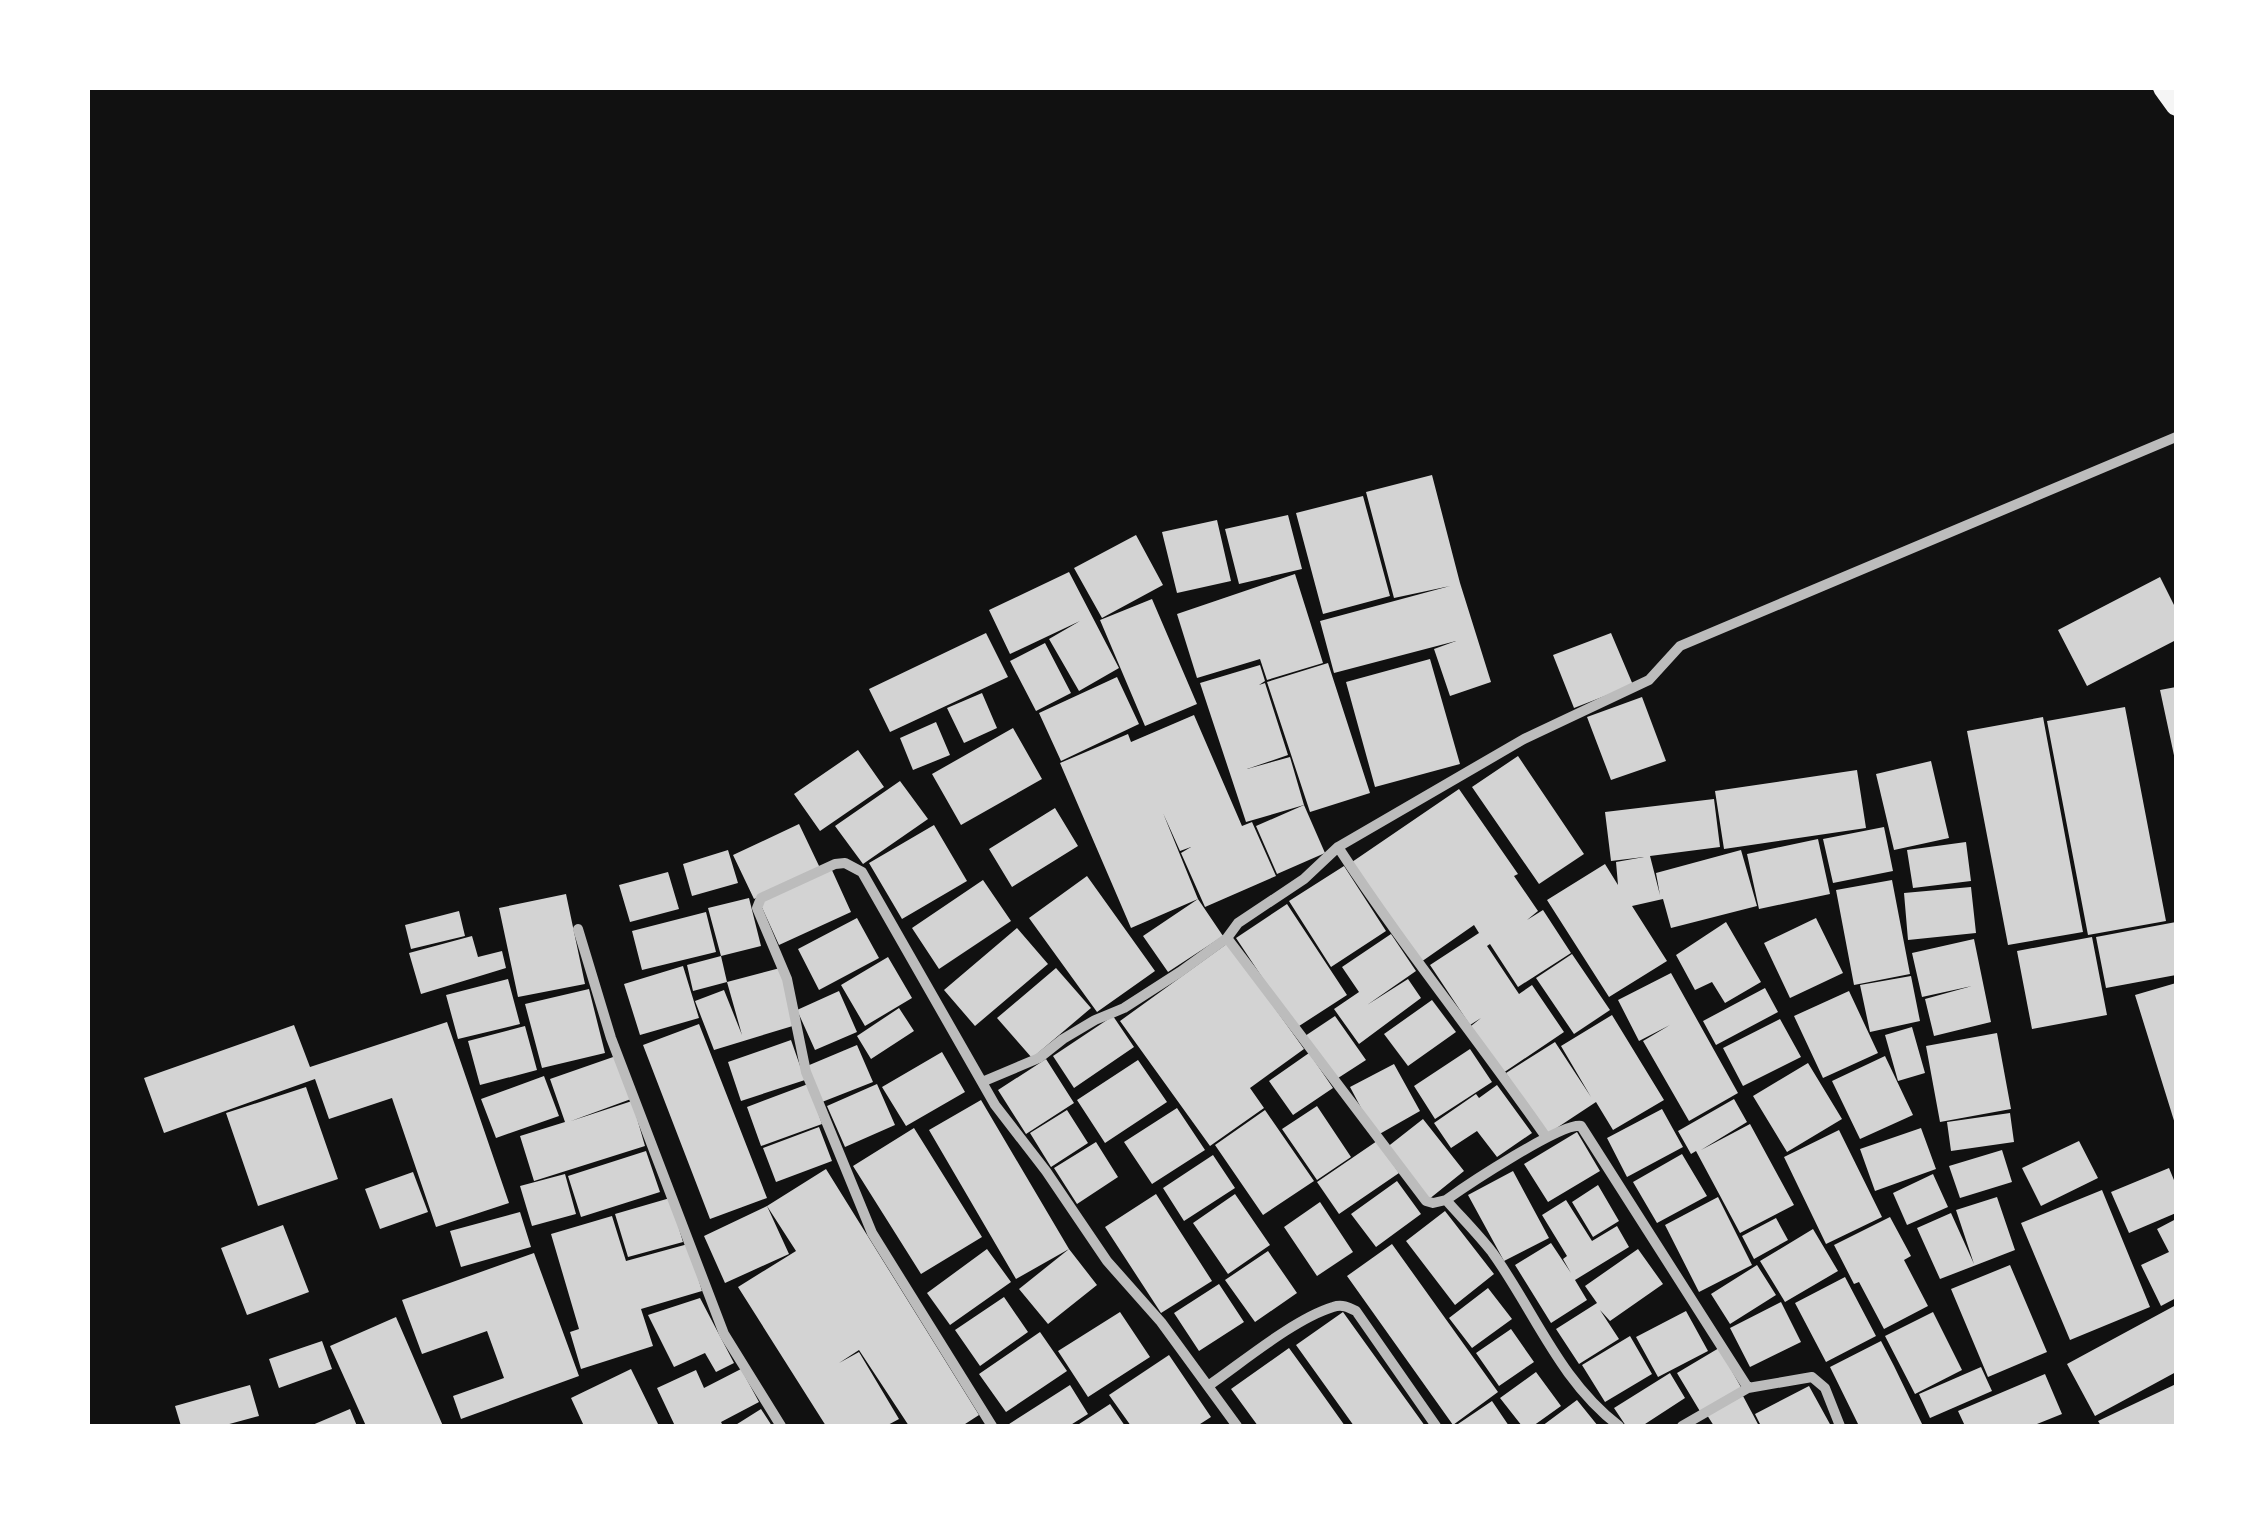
<svg xmlns="http://www.w3.org/2000/svg" width="2264" height="1514" font-family="'PT Sans Narrow',sans-serif">
<style>
.building{fill:#d3d3d3}
.lines{fill:none;stroke-linecap:round;stroke-linejoin:round}
.minor{stroke:#bcbcbc;stroke-width:10}
.secondary{stroke:#f5f5f5;stroke-width:20}
</style>
<rect width="100%" height="100%" fill="#111"/>
<path class="building" d="M1432,475l28,108 31,99 -41,14 -16,-47 22,-8 -122,32 -14,-52 130,-35 -56,12 -28,-106z
M1363,496l27,100 -67,18 -27,-101z
M1288,515l14,54 -63,15 -14,-55z
M1217,520l14,61 -54,12 -15,-61z
M1136,535l27,50 -61,33 -28,-50z
M1069,572l50,96 -40,23 -30,-52 31,-18 -70,33 -21,-44z
M1295,574l28,89 -56,17 -7,-21 -63,19 -20,-64z
M2160,577l16,32v31l-89,46 -29,-56z
M1152,599l45,105 -52,22 -45,-106z
M986,633l22,44 -118,55 -21,-43z
M1611,633l22,52 -59,23 -21,-53z
M1045,643l26,50 -35,18 -26,-50z
M1430,659l30,105 -85,23 -29,-105z
M1328,663l42,130 -60,19 -43,-130z
M1260,665l5,16 -6,4 6,-2 23,72 -41,14 43,-12 14,48 -58,17 -46,-139z
M1117,677l22,47 -78,37 -22,-48z
M2176,687v73h-1l-15,-70z
M982,693l15,35 -33,15 -17,-35z
M1642,697l24,64 -55,19 -24,-63z
M2125,707l41,214 -78,14 -41,-214z
M1194,715l48,111 10,-4 24,54 -71,31 -24,-54 10,-6 -11,4 -17,-38 35,86 -67,29 -71,-165 68,-29 3,8z
M2043,717l40,215 -75,13 -41,-214z
M936,722l14,33 -37,15 -13,-32z
M1013,728l29,51 -81,46 -29,-51z
M858,750l26,37 -64,44 -26,-37z
M1518,756l66,98 -45,30 -67,-97z
M1931,761l18,77 -55,12 -18,-76z
M1857,770l9,58 -142,21 -9,-58z
M900,781l28,38 -65,45 -28,-38z
M1459,789l59,85 -4,2 24,35 -11,9 16,-10 28,43 -53,34 -28,-43 -3,2 32,48 13,-9 32,47 -61,41 -32,-47 10,-8 -11,7 -40,-60 49,-32 -5,-8 -53,37 -69,-100z
M1714,799l6,48 -70,9 10,39 -4,-22 85,-23 16,56 -86,22 -8,-29 -31,7 35,55 -58,36 -62,-97 58,-36 13,21 -2,-23 28,-5 -33,4 -6,-49z
M1304,805l21,48 -48,21 -21,-48z
M1055,808l23,38 -66,41 -23,-38z
M799,824l21,44 -66,31 -21,-44z
M934,825l33,56 -65,38 -33,-56z
M1884,827l9,44 -60,12 -10,-44z
M1818,839l12,55 -71,15 -12,-55z
M1966,842l5,39 -58,7 -6,-38z
M728,850l10,33 -46,13 -9,-32z
M1344,866l42,65 -55,36 -42,-66z
M831,868l20,44 -72,33 -20,-44z
M668,872l11,37 -49,13 -11,-37z
M1087,876l68,95 -58,41 -68,-94z
M983,880l28,41 -72,48 -27,-41z
M1892,880l18,94 -56,11 -18,-95z
M1971,887l5,46 -68,7 -4,-47z
M566,894l19,90 -67,13 -19,-89z
M749,898l12,48 -40,10 -13,-48z
M1198,899l25,37 -55,36 -25,-36z
M1287,904l60,91 -51,33 -60,-90z
M459,911l6,25 -54,13 -6,-24z
M706,912l10,40 -74,18 -10,-39z
M857,918l22,40 -60,32 -21,-41z
M1816,918l27,55 -53,25 -26,-55z
M1726,922l35,60 -36,21 -13,-21 -17,8 -19,-35z
M2176,922v53l-70,13 -10,-51z
M1017,928l31,36 -73,62 -31,-36z
M1391,934l25,37 -49,34 41,-26 13,19 -62,46 -25,-35 25,-17 -17,-25z
M472,936l6,21 24,-6 4,17 -85,26 -12,-41z
M2092,937l15,78 -75,14 -15,-78z
M1974,939l17,83 -57,14 -9,-37 47,-13 -50,11 -10,-44z
M1228,943l76,106 -54,39 14,20 -54,38 -90,-125z
M1572,954l38,56 -36,24 -38,-56z
M721,956l6,26 53,-14 16,57 -82,25 -19,-49 29,-11 18,45 -15,-53 -34,9 -6,-26z
M888,957l24,41 -47,28 -24,-41z
M683,966l16,52 -59,17 -16,-51z
M1056,968l35,40 -59,50 -35,-40z
M1671,973l67,120 -49,28 -46,-80 27,-16 -31,16 -21,-41z
M1911,976l9,45 -50,11 -10,-47z
M508,979l12,45 -62,15 -12,-44z
M2176,983v144l-41,-132z
M1765,988l13,24 -62,33 -13,-24z
M589,989l16,64 -63,15 -17,-64z
M839,991l18,41 -42,18 -18,-40z
M1849,991l29,62 -55,25 -29,-62z
M1432,1000l24,32 -48,34 -24,-32z
M899,1008l15,23 -43,28 -14,-23z
M1612,1015l52,85 -51,30 -17,-28 -50,33 -40,-62 49,-31 36,55 -30,-51z
M1113,1016l21,31 -60,41 -21,-32z
M1335,1016l31,44 -31,20 -30,-44z
M1780,1019l21,38 -58,29 -20,-38z
M447,1022l62,181 -73,24 -44,-129 -63,21 -14,-40 -151,54 -20,-55 150,-53 16,42z
M699,1024l68,174 -57,21 -67,-174z
M525,1026l12,44 -57,15 -12,-44z
M1912,1027l13,46 -27,8 -13,-46z
M1997,1033l14,76 -71,13 -14,-76z
M791,1040l14,40 -64,21 -13,-39z
M857,1045l16,37 -51,20 -15,-36z
M1470,1049l22,33 -57,37 -21,-33z
M942,1052l23,40 -59,34 -24,-39z
M1309,1053l24,35 -40,27 -24,-34z
M616,1056l15,43 -60,22 61,-20 13,45 -111,35 -14,-45 45,-14 -15,-43z
M1885,1056l28,59 -53,24 -28,-58z
M1046,1059l28,44 -48,31 -28,-44z
M1138,1060l29,42 -62,41 -28,-43z
M1808,1063l34,56 -55,33 -34,-56z
M1394,1064l26,47 -44,25 -26,-49z
M544,1076l15,40 -63,22 -15,-39z
M808,1084l14,40 -61,22 -14,-39z
M877,1084l18,41 -50,22 -18,-41z
M1497,1085l35,48 -35,24 -20,-26 -26,17 -17,-25 42,-29 3,4z
M306,1087l32,92 -80,27 -32,-93z
M1734,1099l13,23 -46,28 49,-26 44,81 -54,28 -44,-82 -5,3 -13,-23z
M981,1100l88,149 -53,30 -87,-149z
M1317,1106l34,51 -34,23 -35,-51z
M1177,1108l28,42 -53,34 -28,-42z
M1662,1109l21,38 -56,30 -20,-39z
M1067,1110l21,33 -37,24 -21,-34z
M1265,1110l49,71 -51,34 -48,-70z
M2010,1113l4,29 -63,9 -4,-29z
M1423,1119l41,52 -36,29 -42,-52z
M819,1127l13,34 -56,21 -13,-34z
M914,1128l68,109 -61,37 -68,-108z
M1921,1128l15,41 -61,22 -15,-42z
M1839,1130l43,87 -56,27 -42,-87z
M1577,1132l23,39 -52,31 -24,-38z
M1377,1141l22,32 -60,41 -22,-32z
M2079,1141l19,37 -57,28 -19,-38z
M1096,1142l22,35 -41,27 -23,-36z
M2002,1150l10,32 -52,16 -11,-32z
M646,1151l14,41 -79,25 -13,-41z
M1682,1154l25,42 -50,27 -24,-41z
M1213,1155l22,33 -51,33 -21,-33z
M2169,1168l7,17v28l-47,20 -18,-41z
M826,1169l153,246 -17,11h-53l-50,-76 -20,13 20,-11 40,67 -13,7h-60l-88,-139 58,-36 -29,-45 22,48 -64,29 -21,-47 63,-30z
M1513,1171l36,67 -45,23 -36,-66z
M413,1172l15,40 -48,17 -15,-40z
M565,1174l11,40 -44,12 -12,-40z
M1933,1174l15,33 -41,18 -14,-32z
M1397,1181l24,33 -45,33 -25,-33z
M1598,1185l21,36 -26,16 -21,-35z
M2102,1190l48,117 -80,33 -49,-117z
M1156,1194l56,87 -51,32 -56,-86z
M1235,1194l35,51 -42,29 -35,-51z
M1718,1197l34,68 -53,27 -34,-67z
M1997,1197l18,53 -75,29 -23,-51 34,-15 23,51 -18,-54z
M670,1198l13,44 -55,15 -13,-43z
M1566,1200l26,41 25,-15 12,21 -54,33 12,20 -36,23 -36,-58 36,-22 20,30 -8,-14 4,-3 -25,-41z
M1320,1202l33,50 -36,24 -33,-49z
M1445,1211l49,63 -39,31 -49,-64z
M520,1212l11,35 -70,20 -11,-36z
M612,1216l14,45 62,-17 14,47 -61,18 12,37 -72,23 -11,-37 9,-3 -28,-95z
M1890,1217l21,39 -7,4 24,46 -44,23 -25,-47 -5,2 -20,-39z
M1776,1218l12,22 -34,19 -12,-23z
M2176,1219v79l-15,8 -20,-41 28,-13 -12,-23z
M283,1225l26,67 -62,23 -26,-67z
M1813,1229l25,42 -53,31 -25,-41z
M1392,1244l106,148 -45,33 -106,-149z
M987,1249l24,33 -61,43 -23,-32z
M1069,1249l28,36 -49,39 -29,-35z
M1638,1249l25,35 -53,37 -10,-11 19,29 -40,25 -23,-35 41,-26 -12,-17z
M1268,1251l29,42 -42,29 -30,-42z
M534,1253l45,123 -118,43 -8,-23 51,-18 -17,-47 -65,23 -20,-54z
M1757,1265l19,30 -46,29 -19,-30z
M2010,1265l37,87 -59,25 -37,-88z
M1845,1277l31,59 -50,26 -31,-59z
M1219,1284l25,38 -45,29 -25,-38z
M1488,1288l24,31 -40,29 -23,-30z
M1004,1297l24,35 -48,34 -25,-36z
M700,1298l34,65 -18,9 -11,-19 -31,14 -26,-52z
M1781,1302l20,40 -51,25 -20,-39z
M2176,1305v67l-81,44 -28,-52z
M1686,1311l22,40 -50,26 -22,-40z
M1120,1312l30,45 -62,40 -30,-46z
M1343,1312l28,39 54,75h-71l-58,-81z
M1933,1312l29,58 -47,24 -30,-58z
M396,1317l10,23 37,86h-77l-36,-80z
M1511,1329l23,33 -35,24 -23,-33z
M1040,1332l27,39 -61,41 -27,-38z
M1630,1336l22,38 -47,28 -23,-37z
M322,1341l10,28 -53,19 -10,-29z
M1881,1341l13,25 29,60h-64l-29,-59z
M1289,1348l29,40 27,38h-87l-27,-37z
M1719,1348l23,41 -41,24 -24,-40z
M1169,1355l42,62 -14,9h-66l-22,-31z
M1981,1367l11,24 -62,27 -11,-24z
M631,1369l28,57h-75l-13,-28z
M741,1369l18,33 -38,20 2,4h-48l-18,-38 39,-18 8,18z
M1536,1372l25,34 -28,20h-11l-22,-28z
M1670,1373l15,25 -43,28h-16l-12,-18z
M2045,1374l17,40 -30,12h-67l-7,-15z
M2176,1384v42h-75l-3,-5z
M250,1385l9,31 -37,10h-41l-6,-20z
M1070,1385l18,29 -19,12h-63z
M1809,1386l22,40h-70l-6,-12z
M1743,1396l16,30h-45l-7,-11z
M1577,1400l21,26h-56z
M1492,1401l17,25h-54z
M1110,1404l15,22h-49z
M350,1409l7,17h-47z
M761,1409l11,17h-38z"/>
<g class="lines">
<path class="minor" d="M578,929l33,109 113,296 57,92
M1227,938l199,263 7,2 13,-3c21,-15 116,-78 135,-74l167,262 64,-11 13,11 15,38
M982,1082l57,-24 24,-19 32,-19 29,-12 56,-36 47,-34 11,-15 66,-44 34,-32
M1546,1137c-68,-98 -143,-190 -208,-290l186,-108 125,-59 31,-34 496,-209
M1446,1200c15,17 32,34 46,52 43,60 67,128 127,174
M1208,1386c35,-24 86,-67 125,-79 9,-3 15,0 23,4l80,115
M992,1426l-120,-193 -66,-161 -19,-93 -30,-71 4,-10 74,-34 10,-1 17,9 133,233 51,66 61,90 54,61 76,104
M1682,1426l66,-38"/>
<path class="secondary" d="M2163,88l13,18"/>
</g>
<rect width="2264" height="1514" fill="none" stroke="#ffffff" stroke-width="180"/>
</svg>
